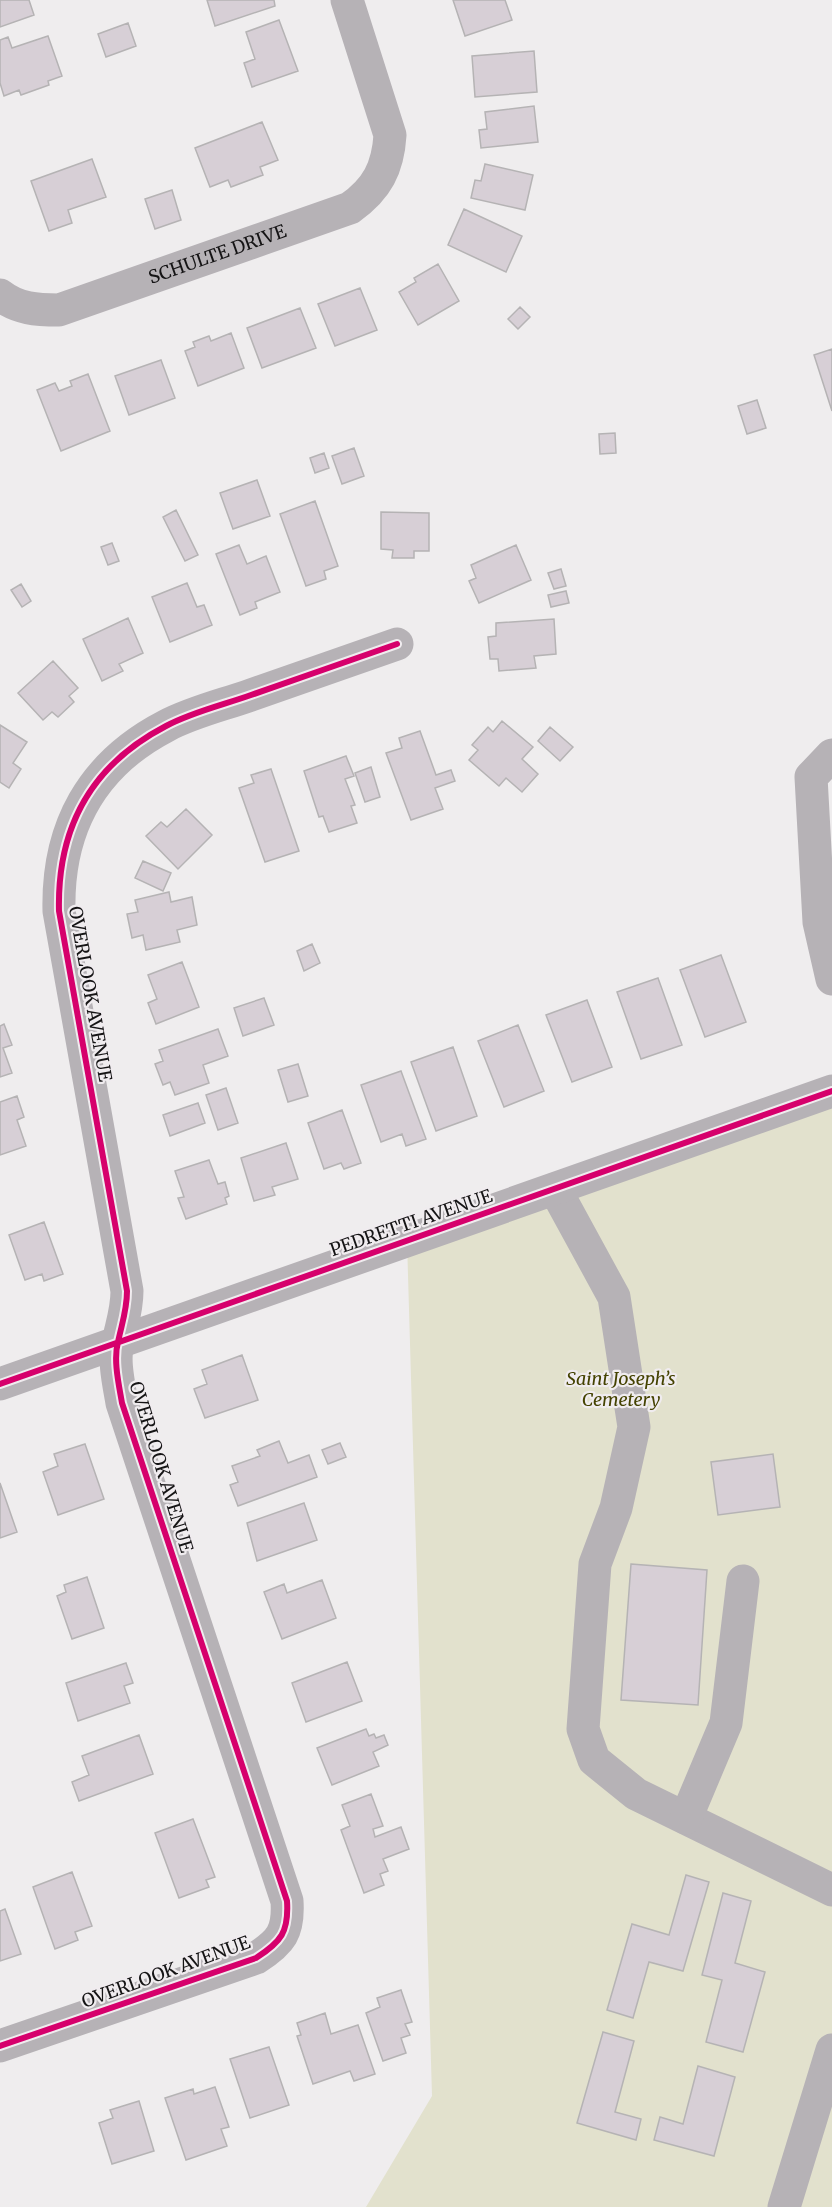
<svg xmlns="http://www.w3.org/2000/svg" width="832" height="2207" font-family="Merriweather,serif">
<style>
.green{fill:#e2e1cd}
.building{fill:#d7cfd6;stroke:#b5b3b4;stroke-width:1.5}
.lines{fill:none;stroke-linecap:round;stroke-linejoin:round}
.minor{stroke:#b6b2b6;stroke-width:33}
.cycleway-casing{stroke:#f0ecef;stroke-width:10}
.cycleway{stroke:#d6006c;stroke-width:6}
.labels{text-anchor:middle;stroke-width:4.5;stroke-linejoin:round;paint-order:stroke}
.street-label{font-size:18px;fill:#151415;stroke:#f0ecef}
.park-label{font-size:18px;font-style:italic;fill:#444201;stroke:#f0ecef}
</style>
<rect width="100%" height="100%" fill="#efedee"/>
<path class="green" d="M832,1091v1116h-466l66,-111 -25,-855z"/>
<path class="building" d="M0,0h29l5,15 -34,12z
M207,0h67l1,6 -60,20z
M453,0h52l7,20 -47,16z
M279,20l19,51 -46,16 -8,-24 11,-4 -9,-27z
M128,23l8,23 -30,11 -8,-23z
M48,36l14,40 -14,5 1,4 -28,10 -2,-5 -15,6 -4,-13v-43l8,-3 4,11z
M534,51l3,41 -62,5 -3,-41z
M534,106l4,36 -57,6 -2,-18 8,-1 -2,-17z
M262,122l16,38 -18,7 3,8 -32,12 -3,-7 -18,7 -15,-39z
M92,159l14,38 -38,13 4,13 -23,8 -18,-50z
M485,164l48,11 -8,35 -54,-12 4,-18 6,1z
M172,190l9,30 -26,9 -10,-30z
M464,209l58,27 -16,36 -58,-27z
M438,264l21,37 -41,24 -19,-33 17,-10 -2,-4z
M360,288l17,42 -42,16 -17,-42z
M520,307l10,10 -12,12 -10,-10z
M300,308l16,40 -54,20 -15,-40z
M231,333l13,35 -46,18 -13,-35 10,-4 -2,-5 16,-6 2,5z
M832,349v62l-18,-56z
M161,360l14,38 -46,17 -14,-39z
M88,374l22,57 -49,20 -24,-61 18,-7 4,8 13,-5 -2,-5z
M757,400l9,28 -19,6 -9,-28z
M615,433l1,20 -16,1 -1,-20z
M354,448l10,28 -22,8 -10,-28z
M324,453l5,15 -14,5 -5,-15z
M257,480l13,36 -37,13 -13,-36z
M315,501l23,65 -14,5 2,8 -20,7 -26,-72z
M176,510l22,45 -13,6 -22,-44z
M381,512l48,1v38h-15v7h-22l1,-8 -12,-1z
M112,543l7,18 -11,4 -7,-18z
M239,545l8,19 19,-8 14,36 -25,10 2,6 -17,7 -24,-61z
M516,545l15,35 -52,23 -10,-22 7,-3 -5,-13z
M561,569l5,17 -12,3 -6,-16z
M187,583l10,24 7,-2 8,20 -42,17 -18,-45z
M21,584l10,17 -9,6 -11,-17z
M566,591l3,12 -18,4 -3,-12z
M128,618l15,35 -24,11 4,7 -21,10 -19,-42z
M554,619l2,35 -22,2 2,12 -37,3 -1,-12h-8l-2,-22 8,-1v-13z
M53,661l25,27 -9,8 5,6 -16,15 -6,-5 -9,8 -25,-27z
M502,721l31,26 -11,12 16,15 -16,18 -16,-14 -7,8 -30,-26 9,-10 -6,-5 16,-18 5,5z
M0,725l27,17 -14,21 8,6 -12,19 -9,-6z
M550,727l23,20 -13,14 -22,-20z
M420,731l16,44 15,-5 4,11 -20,7 8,21 -32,11 -25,-67 16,-5 -3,-10z
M346,756l8,20 -9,3 10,26 -4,1 6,17 -28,9 -6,-16 -4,1 -15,-46z
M371,767l9,30 -15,5 -10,-29z
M271,769l28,82 -34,11 -26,-74 15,-5 -3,-8z
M186,809l26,26 -34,34 -32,-33 15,-14 6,5z
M143,861l28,12 -8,18 -28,-13z
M169,892l2,10 21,-5 5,28 -20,5 3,12 -34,8 -3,-15 -11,3 -5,-24 11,-2 -3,-12z
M312,944l8,19 -16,8 -7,-20z
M721,955l25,67 -41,15 -25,-67z
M182,962l17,45 -43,17 -8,-21 9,-4 -9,-24z
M658,978l24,67 -41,14 -24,-67z
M264,998l10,27 -31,11 -9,-28z
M587,1000l25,67 -40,15 -26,-67z
M4,1024l8,21 -9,3 9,25 -12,4v-51z
M518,1025l26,66 -40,16 -26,-66z
M218,1029l10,27 -25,9 6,18 -34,12 -5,-13 -7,3 -8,-21 8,-3 -4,-11z
M453,1047l24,69 -41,15 -25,-69z
M298,1064l10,32 -20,6 -10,-32z
M401,1071l25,68 -20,7 -4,-12 -21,8 -20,-57z
M226,1088l12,35 -20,7 -12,-35z
M17,1096l7,21 -7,3 9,26 -26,9v-53z
M198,1103l7,20 -35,13 -7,-21z
M342,1110l19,53 -17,6 -3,-6 -17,6 -16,-46z
M286,1143l12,36 -26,8 3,8 -21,6 -13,-43z
M209,1160l9,24 7,-2 4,14 -4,2 2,6 -41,15 -8,-21 6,-1 -9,-26z
M44,1222l19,52 -19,7 -2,-7 -17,6 -16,-45z
M242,1355l16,45 -53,18 -11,-29 13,-5 -5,-14z
M279,1441l9,22 21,-8 8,22 -79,29 -8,-21 8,-3 -6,-16 28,-10 -3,-6z
M340,1443l6,14 -18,7 -6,-14z
M85,1444l19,55 -46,16 -15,-43 15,-6 -4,-12z
M773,1454l7,53 -62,8 -7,-53z
M0,1483l17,49 -17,6z
M304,1503l13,37 -60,21 -10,-38z
M631,1564l76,6 -9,135 -77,-5z
M87,1577l17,51 -32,11 -15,-43 9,-4 -2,-7z
M322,1580l14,38 -54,21 -18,-47 20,-8 3,9z
M347,1662l15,39 -56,21 -14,-39z
M126,1663l7,20 -9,3 6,17 -52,18 -12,-38z
M366,1729l3,7 5,-2 2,4 8,-3 4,10 -15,7 6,14 -47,19 -15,-37z
M139,1735l14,39 -74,27 -7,-19 17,-7 -7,-19z
M371,1794l12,32 -10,3 2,8 26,-10 8,22 -26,10 5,12 -8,3 4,11 -20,8 -23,-63 9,-4 -8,-21z
M193,1819l22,58 -9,3 3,7 -30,11 -24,-65z
M72,1872l20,54 -17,6 3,8 -23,9 -22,-62z
M686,1875l23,7 -26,89 -34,-9 -16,56 -26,-8 25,-86 37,11z
M723,1893l28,8 -16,62 30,9 -22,80 -37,-10 16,-62 -20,-5z
M5,1909l16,45 -21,7v-50z
M401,1990l11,32 -7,2 5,11 -9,3 5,15 -23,8 -17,-48 14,-6 -3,-9z
M325,2013l6,21 27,-9 17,49 -21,7 -4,-10 -37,13 -16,-48 4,-1 -4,-12z
M603,2032l31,9 -19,71 26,7 -5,21 -59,-17z
M269,2047l20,58 -39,13 -20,-59z
M698,2066l37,11 -21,79 -60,-16 6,-23 23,7z
M215,2087l14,40 -8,2 6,17 -41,14 -21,-62 28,-9 1,5z
M139,2101l15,50 -42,13 -13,-41 14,-5 -3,-8z"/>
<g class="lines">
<g class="minor">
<path id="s1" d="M0,295c18,14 37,15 59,15l291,-102c27,-19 38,-40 40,-73l-43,-135"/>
<path d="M832,755l-21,22 8,145 13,57"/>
<path d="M555,1189l59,108 20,130 -18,81 -21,56 -12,165 11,31 42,34 196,96"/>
<path d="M0,1384l832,-293"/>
<path d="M686,1818l40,-95 17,-142"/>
<path d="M0,2046l256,-88c25,-16 33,-26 31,-57l-165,-498c-3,-18 -9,-43 -4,-61 4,-19 9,-32 9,-51l-68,-380c-2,-83 32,-146 107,-185 26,-14 57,-21 85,-31 49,-17 97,-34 146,-51"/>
<path d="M784,2207l48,-157"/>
</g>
<defs>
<path id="cycleway" d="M0,1384l832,-293
M0,2046l256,-88c25,-16 33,-26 31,-57l-165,-498c-3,-18 -9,-43 -4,-61 4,-19 9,-32 9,-51l-68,-380c-2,-83 32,-146 107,-185 26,-14 57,-21 85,-31 49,-17 97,-34 146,-51"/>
</defs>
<use href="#cycleway" class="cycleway-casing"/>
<use href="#cycleway" class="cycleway"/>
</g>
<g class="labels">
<g class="street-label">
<text dy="6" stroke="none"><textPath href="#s1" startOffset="230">SCHULTE DRIVE</textPath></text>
<text transform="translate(90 994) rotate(80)" y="6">OVERLOOK AVENUE</text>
<text transform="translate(411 1223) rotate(-19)" y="6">PEDRETTI AVENUE</text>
<text transform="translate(161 1467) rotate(73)" y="6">OVERLOOK AVENUE</text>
<text transform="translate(166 1972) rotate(-20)" y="6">OVERLOOK AVENUE</text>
</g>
<g class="park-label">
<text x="621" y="1385">Saint Joseph’s<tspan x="621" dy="21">Cemetery</tspan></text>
</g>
</g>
</svg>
